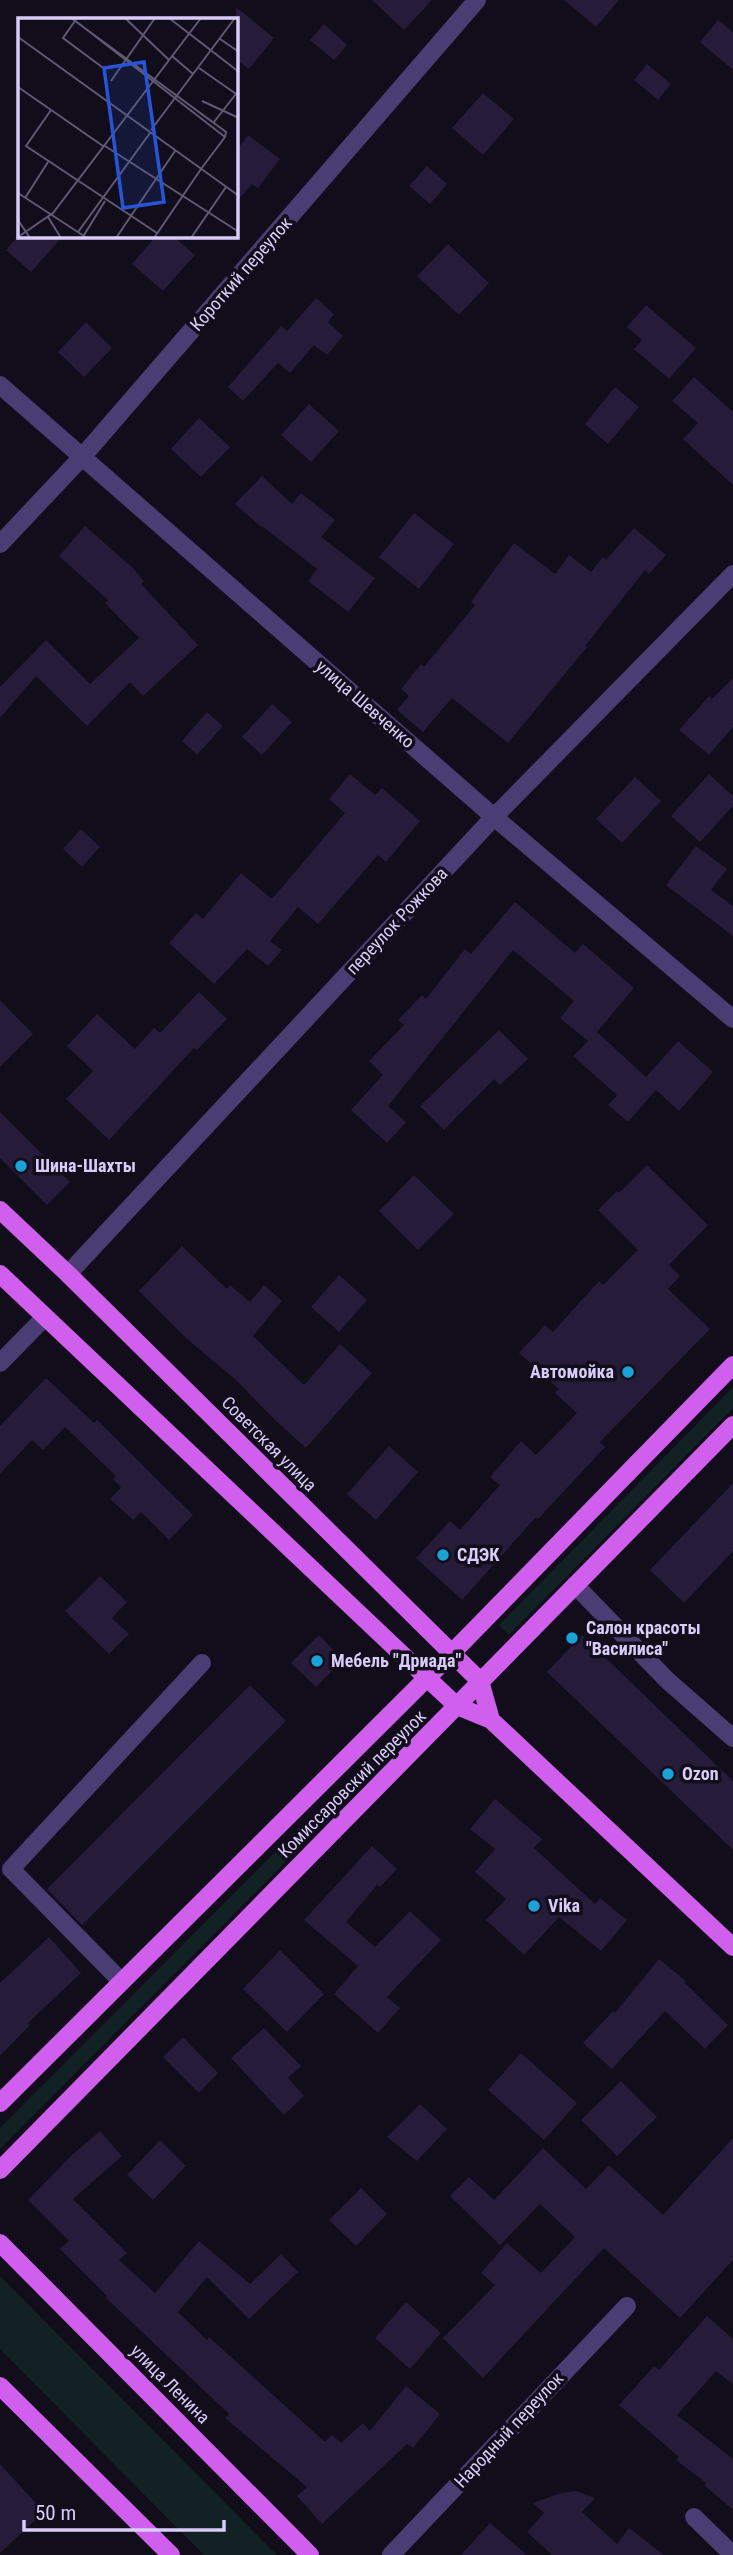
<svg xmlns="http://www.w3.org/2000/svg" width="733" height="2555" font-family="'Roboto Condensed',sans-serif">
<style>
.green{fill:#112124}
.building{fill:#261b39}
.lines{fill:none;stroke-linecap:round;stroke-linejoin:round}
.minor{stroke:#493d74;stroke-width:18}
.major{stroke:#d15fed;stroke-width:18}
.poi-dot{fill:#18a4d9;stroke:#110d1a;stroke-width:2.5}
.labels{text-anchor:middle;stroke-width:7;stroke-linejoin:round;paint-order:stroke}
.street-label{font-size:18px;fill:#d9ccf9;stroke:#110d1a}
.poi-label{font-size:18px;font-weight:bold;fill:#d9ccf9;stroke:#110d1a;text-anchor:start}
.inset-road{fill:none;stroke:#615973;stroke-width:2}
.view{fill:#2654da;fill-opacity:0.15;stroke:#2654da;stroke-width:3.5}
.inset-edge{fill:none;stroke:#d9ccf9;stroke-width:3.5}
</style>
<rect width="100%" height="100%" fill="#110d1a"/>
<path class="green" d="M733,1387v21l-224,227 -10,-10z
M408,1719l10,10 -418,420v-21z
M0,2276l277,279h-73l-204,-206z"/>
<path class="building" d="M372,0h60l-28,30z
M564,0h55l-23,27z
M236,7l38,31 -25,31 -13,-10z
M718,20l15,12v38l-33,-28z
M324,24l23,21 -13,15 -24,-20z
M647,64l24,20 -13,16 -24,-20z
M483,93l31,26 -31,36 -31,-27z
M248,135l32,24 -22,29 -6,-4 -16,18v-51z
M427,166l20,18 -17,20 -21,-18z
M18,236h45l-32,36 -25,-22z
M156,236h17l22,19 -32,36 -31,-27z
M448,244l41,39 -30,32 -42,-39z
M316,298l18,16 -6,8 15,14 -16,19 -13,-10 -24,28 -12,-10 -35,38 -15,-14 53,-61 6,5z
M646,305l50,43 -27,31 -35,-30 8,-9 -15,-13z
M86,322l26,26 -28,29 -26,-25z
M694,377l39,35v73l-50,-46 15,-16 -26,-22z
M615,387l24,20 -31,37 -23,-20z
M309,404l30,27 -28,31 -30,-27z
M199,418l31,29 -29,30 -30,-28z
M262,476l30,28 9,-11 34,27 -14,17 54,41 -27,34 -40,-31 9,-12 -55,-43 -1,1 -26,-23z
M414,513l40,31 -35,45 -40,-32z
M85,526l48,42 11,13 -3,3 57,61 -55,51 -13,-14 -43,44 -51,-50 -36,42v-31l46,-47 44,44 49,-46 -34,-35 3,-3 -49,-44z
M634,528l32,27 -17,19 -4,-4 -60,76 2,1 -79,96 -56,-45 -29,34 -26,-22 12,-14 -8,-7 20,-25 3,3 51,-62 -4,-3 43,-59 41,31 14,-19 22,17 12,-15 3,3z
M733,678v49l-24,28 -30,-25 30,-34 3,3z
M272,704l20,18 -30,33 -20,-18z
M207,712l16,14 -26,29 -15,-14z
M350,774l25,21 7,-7 38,33 -34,41 -8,-7 -60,69 -20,-17 -28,34 12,9 -14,16 -21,-17 -33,35 -45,-41 27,-30 7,6 38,-46 31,26 73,-86 -16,-14z
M709,774l24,22v10l-33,36 -29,-26z
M635,777l26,24 -39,42 -26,-24z
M81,829l19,18 -18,20 -19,-18z
M696,846l31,23 -16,21 22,16v30l-67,-51z
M515,902l60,51 8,-9 51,44 -37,44 49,45 32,-36 35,31 -34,39 -23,-21 -28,32 -20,-17 9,-10 -44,-39 15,-15 -28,-23 14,-17 -61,-51 -125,156 18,16 -19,21 -36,-33 32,-35 -14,-14 35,-36 -6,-5 24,-25 4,4 39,-50 6,5z
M199,992l28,27 -30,31 -3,-2 -85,92 -43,-41 27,-28 -26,-25 30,-32 38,35 19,-21 6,5z
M0,1000l33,34 -33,33z
M499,1030l29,29 -28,26 -6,-6 -50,51 -24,-24z
M0,1112l70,70 -23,23 -47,-47z
M647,1165l61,60 -39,40 11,11 -12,13 42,40 -110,113 5,5 -67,72 -2,-2 -74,83 -46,-42 34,-37 10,9 40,-45 -10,-8 31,-36 15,14 41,-42 -22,-20 4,-4 -40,-36 26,-28 8,7 46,-51 4,4 35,-35 -40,-40 19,-19 2,2z
M414,1175l40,39 -36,36 -39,-39z
M182,1246l45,43 3,-4 20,17 14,-17 18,16 -29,35 51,49 36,-41 32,29 -66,75 -32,-29 -37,-38 -51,-43 -47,-47z
M339,1275l28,25 -28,32 -28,-25z
M46,1378l48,45 3,-3 96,95 -24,25 -28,-28 -8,8 -23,-21 11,-12 -8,-8 3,-3 -51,-49 -22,23 -11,-10 -32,34v-48z
M389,1446l29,26 -42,48 -29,-26z
M733,1483v68l-49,52 -34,-33z
M100,1576l27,26 -15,16 17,16 -20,20 -44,-43z
M319,1635l24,25 -27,27 -25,-24z
M582,1635l151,146v69l-186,-178z
M250,1685l36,36 -204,204 -35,-36z
M495,1799l47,40 -8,9 61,56 5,-6 27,22 -26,31 -42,-34 -35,38 -38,-35 20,-21 -31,-27 20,-23 -25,-20z
M372,1846l25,23 -17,18 -3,-2 -31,37 29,25 35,-36 31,29 -54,57 13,11 -22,25 -44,-39 24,-28 -54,-46z
M49,1937l32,36 -53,50 2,2 -30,31v-73z
M280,1950l44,44 -37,38 -44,-43z
M659,1959l27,22 -2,1 44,43 -23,24 -40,-38 -53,58 -29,-26 30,-32 2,2z
M264,2028l37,38 -13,12 16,18 -20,19 -53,-57z
M183,2037l35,36 -19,20 -36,-36z
M521,2053l56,50 -33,37 -56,-50z
M621,2081l36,36 -40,39 -36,-36z
M420,2104l27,25 -30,32 -30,-24z
M100,2131l22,25 -49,43 54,54 -8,7 36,33 44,-52 51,43 31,-30 17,18 -49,47 -42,-42 -29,35 29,28 2,-3 116,105 7,-7 9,8 22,-20 7,8 36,-45 34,28 -27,34 -6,-4 -85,80 -25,-28 10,-9 -82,-69 4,-4 -123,-116 1,-2 -47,-47 9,-8 -41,-41 44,-45z
M733,2138v122l-53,58 -76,-70 -121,130 -40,-40 52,-53 -14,-12 26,-30 34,30 34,-36 -35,-33 -40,41 -50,-49 19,-19 25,23 49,-52 43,41 23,-24 54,50z
M160,2140l26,26 -33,34 -26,-25z
M361,2188l26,26 -31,32 -27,-26z
M406,2302l35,31 -31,36 -35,-31z
M707,2316l26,23v45l-17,-13 -39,44 56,44v51l-29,-25 2,-2 -30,-23 3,-3 -60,-52 35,-39 5,4z
M0,2464l44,48 -44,41z
M576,2491l19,7 -13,14 35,32 12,-16 35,27h-112l-25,-23 17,-19 -11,-10 28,-10z
M490,2523l37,32h-66z"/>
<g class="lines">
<path class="minor" d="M0,385l494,432 239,202
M0,544l83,-88 394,-456
M68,1274l426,-457 239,-243
M0,1363l45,-46
M575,1585l92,95 66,58
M121,1981l-110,-112 191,-206
M694,2517l39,38
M391,2555l236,-249"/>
<path class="major" d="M0,1210l68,64 412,407 11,39
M0,1274l427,404 30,28 34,14 242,227
M0,2103l451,-449 282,-289
M0,2170l733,-745
M0,2243l310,312
M0,2386l171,169"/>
</g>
<g class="poi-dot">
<circle cx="21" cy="1166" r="7"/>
<circle cx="628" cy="1372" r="7"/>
<circle cx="443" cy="1555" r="7"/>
<circle cx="572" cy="1638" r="7"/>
<circle cx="317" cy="1661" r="7"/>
<circle cx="668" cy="1774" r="7"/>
<circle cx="534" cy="1906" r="7"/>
</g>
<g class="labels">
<g class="street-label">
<text transform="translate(241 274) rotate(-49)" y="6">Короткий переулок</text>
<text transform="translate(365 704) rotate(41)" y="6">улица Шевченко</text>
<text transform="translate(397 921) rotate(-47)" y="6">переулок Рожкова</text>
<text transform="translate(269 1444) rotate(45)" y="6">Советская улица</text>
<text transform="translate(352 1784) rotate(-45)" y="6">Комиссаровский переулок</text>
<text transform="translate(170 2384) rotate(45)" y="6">улица Ленина</text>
<text transform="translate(509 2430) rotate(-47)" y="6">Народный переулок</text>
</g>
<g class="poi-label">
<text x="35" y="1172">Шина-Шахты</text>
<text x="614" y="1378" text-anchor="end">Автомойка</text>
<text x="457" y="1561">СДЭК</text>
<text x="586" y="1634">Салон красоты<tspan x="586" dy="21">"Василиса"</tspan></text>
<text x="331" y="1667">Мебель "Дриада"</text>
<text x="682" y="1780">Ozon</text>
<text x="548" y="1912">Vika</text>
</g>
</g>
<g transform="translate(18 18)">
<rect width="220" height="220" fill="#110d1a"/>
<path class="inset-road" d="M53,0l155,114 -1,5M59,0l-14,20 43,32M107,0l44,42M151,0l70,54M55,1l152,118M0,19l221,159M202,21l19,13M154,38l21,18M181,50l40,28M93,63l44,-63M0,69l85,59M184,83l37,17M33,92l-25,36 131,87M196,104l25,-32M133,112l84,-112M87,128l134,86M183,151l24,-32M0,175l69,45M7,180l23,-36M30,199l13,21M0,202l12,18M60,214l72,-99M66,217l21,-34M0,219l35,-24 148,-195M98,220l59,-87M136,220l47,-69M173,220l35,-51"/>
<path class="view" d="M126,44l20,140 -41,6 -19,-140z"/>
<rect width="220" height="220" class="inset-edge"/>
</g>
<path d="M24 2520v10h200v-10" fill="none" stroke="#d9ccf9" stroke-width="3.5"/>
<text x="35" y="2520" font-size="21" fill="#d9ccf9" stroke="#110d1a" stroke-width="5" paint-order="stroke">50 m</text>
</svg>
